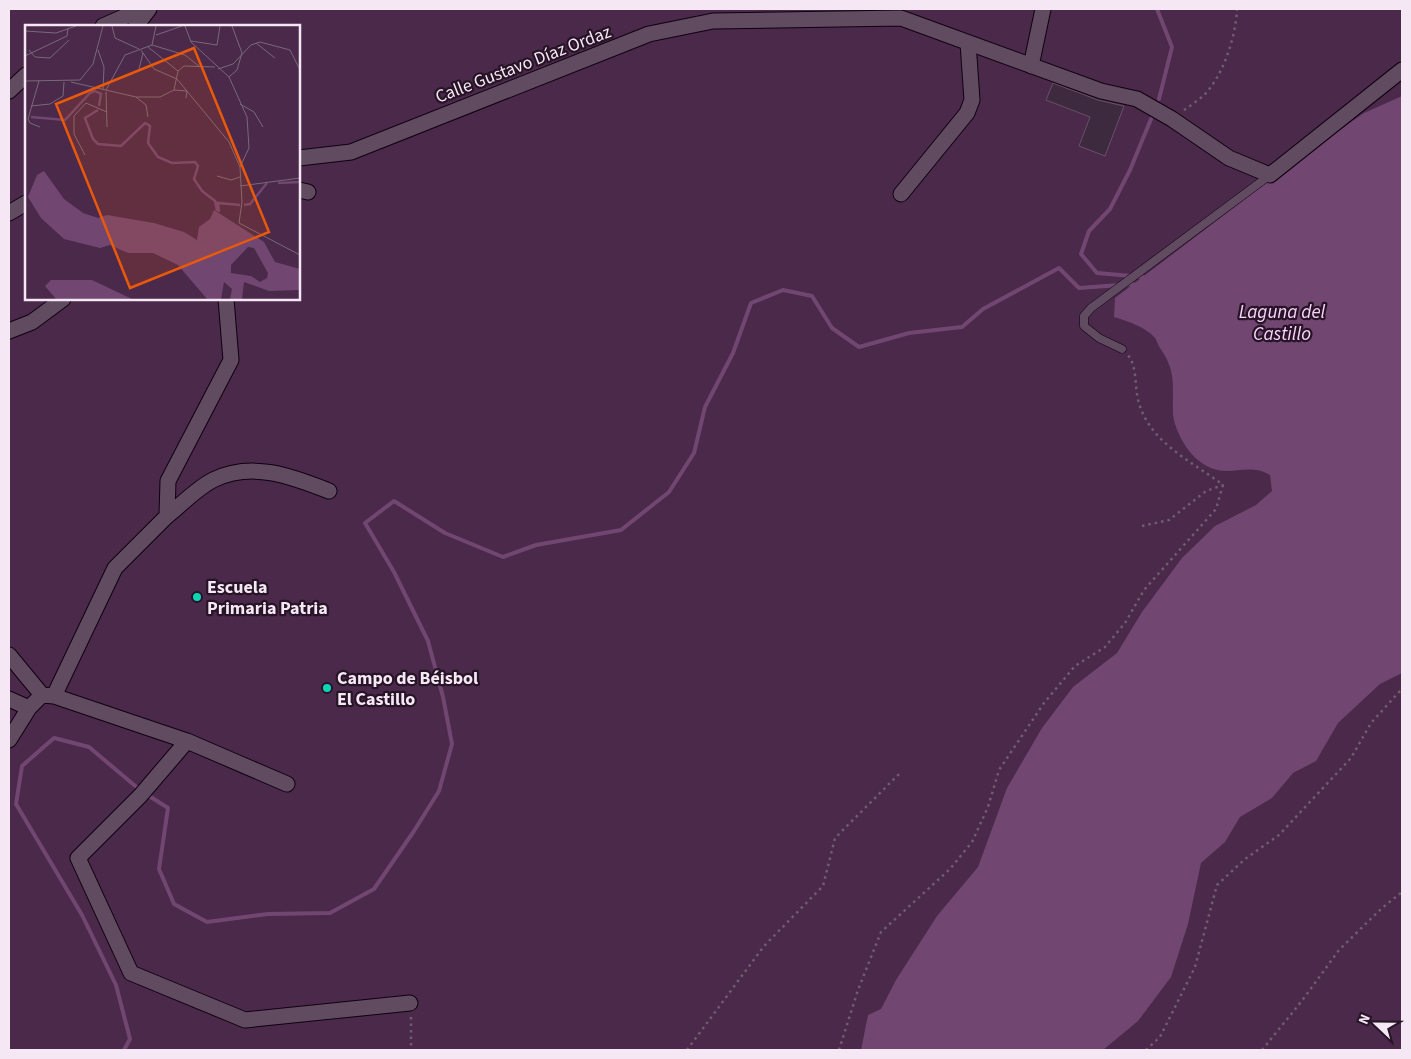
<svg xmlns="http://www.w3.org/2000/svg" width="1411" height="1059" font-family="'Source Sans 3',sans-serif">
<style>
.green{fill:#4a294a;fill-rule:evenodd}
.water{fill:#714771}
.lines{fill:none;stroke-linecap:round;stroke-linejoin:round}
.stream{stroke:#714771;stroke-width:4}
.building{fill:#3e2a3e;stroke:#675167}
.lane-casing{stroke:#0f020f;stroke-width:9}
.street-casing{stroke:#0f020f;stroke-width:17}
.path{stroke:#6f5e6f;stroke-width:2.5;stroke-dasharray:2.5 4;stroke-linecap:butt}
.lane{stroke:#614b61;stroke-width:8}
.street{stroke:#614b61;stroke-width:15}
.poi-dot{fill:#0bd5b5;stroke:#271427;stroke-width:2}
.labels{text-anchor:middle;stroke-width:4.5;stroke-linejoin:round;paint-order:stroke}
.street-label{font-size:18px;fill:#f5e8f4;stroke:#271427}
.poi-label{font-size:18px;font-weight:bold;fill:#f5e8f4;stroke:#271427;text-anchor:start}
.water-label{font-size:19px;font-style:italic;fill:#fbd3fb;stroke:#271427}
.inset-river{fill:none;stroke:#714771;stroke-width:2.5}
.inset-road{fill:none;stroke:#796979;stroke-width:1}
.view{fill:#e8590c;fill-opacity:0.15;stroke:#e8590c;stroke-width:2.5}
.inset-edge{fill:none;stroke:#f5e8f4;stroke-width:2.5}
</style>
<rect width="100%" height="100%" fill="#271427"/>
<path class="green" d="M9,9h1393v1041h-1393zM26,26h273v273h-273z"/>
<path class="water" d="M1402,96v577l-22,11 -42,39 -22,38 -23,12 -21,25 -32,19 -15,25 -24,21 -13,61 -17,53 -33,44 -35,29h-242l7,-35 13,-6 15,-29 41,-64 41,-49 29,-79 35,-60 31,-41 44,-34 25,-41 40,-54 33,-32 41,-21 16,-14 -2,-16c-26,-15 -45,8 -72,-15 -12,-9 -24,-32 -25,-46 -1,-28 4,-42 -13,-66 -2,-3 -3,-7 -5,-10 -9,-11 -28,-17 -41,-21l1,-19 188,-143 61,-42z"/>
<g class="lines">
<path class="stream" d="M1157,9l15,38 -13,52
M1143,277l-46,-4 -16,-19 8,-23 21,-22 20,-39 21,-51
M146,794l22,14 -9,61 15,35 33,18 61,-8 62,-1 44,-24 40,-58 25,-40 13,-47 -9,-47 -15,-56 -34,-69 -29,-49 29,-22 51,32 58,24 33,-12 85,-15 48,-38 25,-39 11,-46 28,-54 18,-50 32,-13 29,6 20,32 27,19 50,-14 53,-6 21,-18 76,-41 20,20 54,-4
M124,1050l6,-11 -14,-54 -34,-70 -66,-111 6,-38 32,-28 35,9 51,43"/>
</g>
<path class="building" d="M1053,83l45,17 26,6 -19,50 -26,-10 11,-29 -44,-17z"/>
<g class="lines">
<defs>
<path id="lane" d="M1122,349l-23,-11 -15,-12v-10l7,-8 179,-133"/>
<path id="street" d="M103,26l39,-17
M136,26l13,-17
M1031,66l12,-57
M9,91l17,-16
M299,158l52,-6 298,-118 64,-13 188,-3 200,73 36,8 35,20 57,39 41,17 132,-105
M299,190l9,2
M901,194l66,-81 5,-13 -4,-57
M9,213l17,-10
M9,331l23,-9 31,-23
M167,516c14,-11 30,-28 46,-36 39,-19 78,-4 116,11
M9,655l33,40
M54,696l133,45 100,43
M9,699l20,9
M9,740l20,-32 13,-13 12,1 61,-128 52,-52 1,-35 63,-121 -5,-61
M187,741l-47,55 -62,62 53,115 114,47 165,-17"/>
</defs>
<use href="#lane" class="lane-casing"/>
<use href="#street" class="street-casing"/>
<path class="path" d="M1184,110c6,-4 13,-9 19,-14 20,-19 33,-60 34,-87
M1142,526l27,-6 37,-29 17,-6
M411,1017v33
M687,1050l77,-104 59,-60 12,-48 66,-66
M839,1050l19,-60 23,-58 69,-63 22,-27 16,-35 11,-37 45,-67 31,-37 30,-19 20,-24 19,-33 72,-81 7,-24c-30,-23 -73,-42 -84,-82 -5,-15 -1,-35 -11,-48
M1146,1050l14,-13 35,-70 22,-82 28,-26 34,-24 72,-77 20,-35 28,-31 3,-1
M1262,1050l39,-48 38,-52 43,-42 20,-16"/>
<use href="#lane" class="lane"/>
<use href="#street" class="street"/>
</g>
<g class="poi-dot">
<circle cx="197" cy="597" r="5"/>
<circle cx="327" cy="688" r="5"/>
</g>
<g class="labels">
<g class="street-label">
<text transform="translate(523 64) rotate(-21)" y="6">Calle Gustavo Díaz Ordaz</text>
</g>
<g class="poi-label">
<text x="207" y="593">Escuela<tspan x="207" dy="21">Primaria Patria</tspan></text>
<text x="337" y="684">Campo de Béisbol<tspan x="337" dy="21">El Castillo</tspan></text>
</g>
<g class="water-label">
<text x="1282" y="318">Laguna del<tspan x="1282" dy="22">Castillo</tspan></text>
</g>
</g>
<g transform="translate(25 25)">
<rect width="275" height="275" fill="#271427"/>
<path d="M0,1h275v273h-275z" fill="#4a294a"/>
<path d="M19,146l20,28 19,14 15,5 9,-3 47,8 30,9 13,8 2,-13 11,-8 4,-9 50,32 11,20 25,7v21l-31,1 -25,-9 -2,17h-12l2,-10 -8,-7 -3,17h-14l-29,-34 -25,-12h-25l-18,-8 -10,3 -36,-9 -23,-21 -13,-21 9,-22zM223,222l6,1 14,25 -1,5 -7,4 -9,-6 -20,-3v-8zM26,255h41l40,19h-76l-11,-13z" fill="#714771" fill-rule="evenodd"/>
<path class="inset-river" d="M73,85l-13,8 8,21 5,5 23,2 24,-23 5,3 -2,17 10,14 14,6 23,-1 3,4 -4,13 8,12 13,10 2,10M6,92l34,3 25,-27 5,-2 6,3 -2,12M253,158l22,-1M219,180l6,-1 17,-21M194,187l-1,-9 22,2"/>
<path class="inset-road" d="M87,1l3,12 24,11M160,1l6,16 38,35 18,40 2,31 -9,19M0,6l31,2 20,-7M131,10l26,-9M166,16l26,4 3,-19M231,18l19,15M127,20l33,10 15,12M123,22l30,24M4,25l6,7 15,1 19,-18M73,25l6,17 -1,22M116,25l13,19 23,10 52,63 11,25 2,35 -3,21 61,32M0,31l42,-20 1,-8M114,44l4,-16M193,44l15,-5 18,-19 9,-3 30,8 10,20M204,52l8,-7 5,-17 -10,-27M0,56l55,-1 13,-16 10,-38M14,56l-11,38 2,4 10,4M46,57l65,15h24l14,-7M81,65l19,-35 27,-10 4,-19M149,65l4,-19 6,-5 31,1M149,65l13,1 -1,7M81,67l1,35M111,72l10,8 2,12M215,79l14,8 9,15M6,81l19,-2 13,-8 1,-14M60,130l-11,-21v-18l12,-13 21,9M192,151l14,4 9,-3M215,161l60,-8"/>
<path class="view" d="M169,23l75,184 -139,56 -74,-184z"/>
<rect width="275" height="275" class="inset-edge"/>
</g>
<rect width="1411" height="1059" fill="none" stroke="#f5e8f4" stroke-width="20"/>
<g transform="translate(1376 1024) rotate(292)" stroke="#271427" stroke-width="4" paint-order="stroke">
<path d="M0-4L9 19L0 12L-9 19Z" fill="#f5e8f4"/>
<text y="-8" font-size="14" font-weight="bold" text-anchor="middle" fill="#f5e8f4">N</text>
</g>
</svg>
